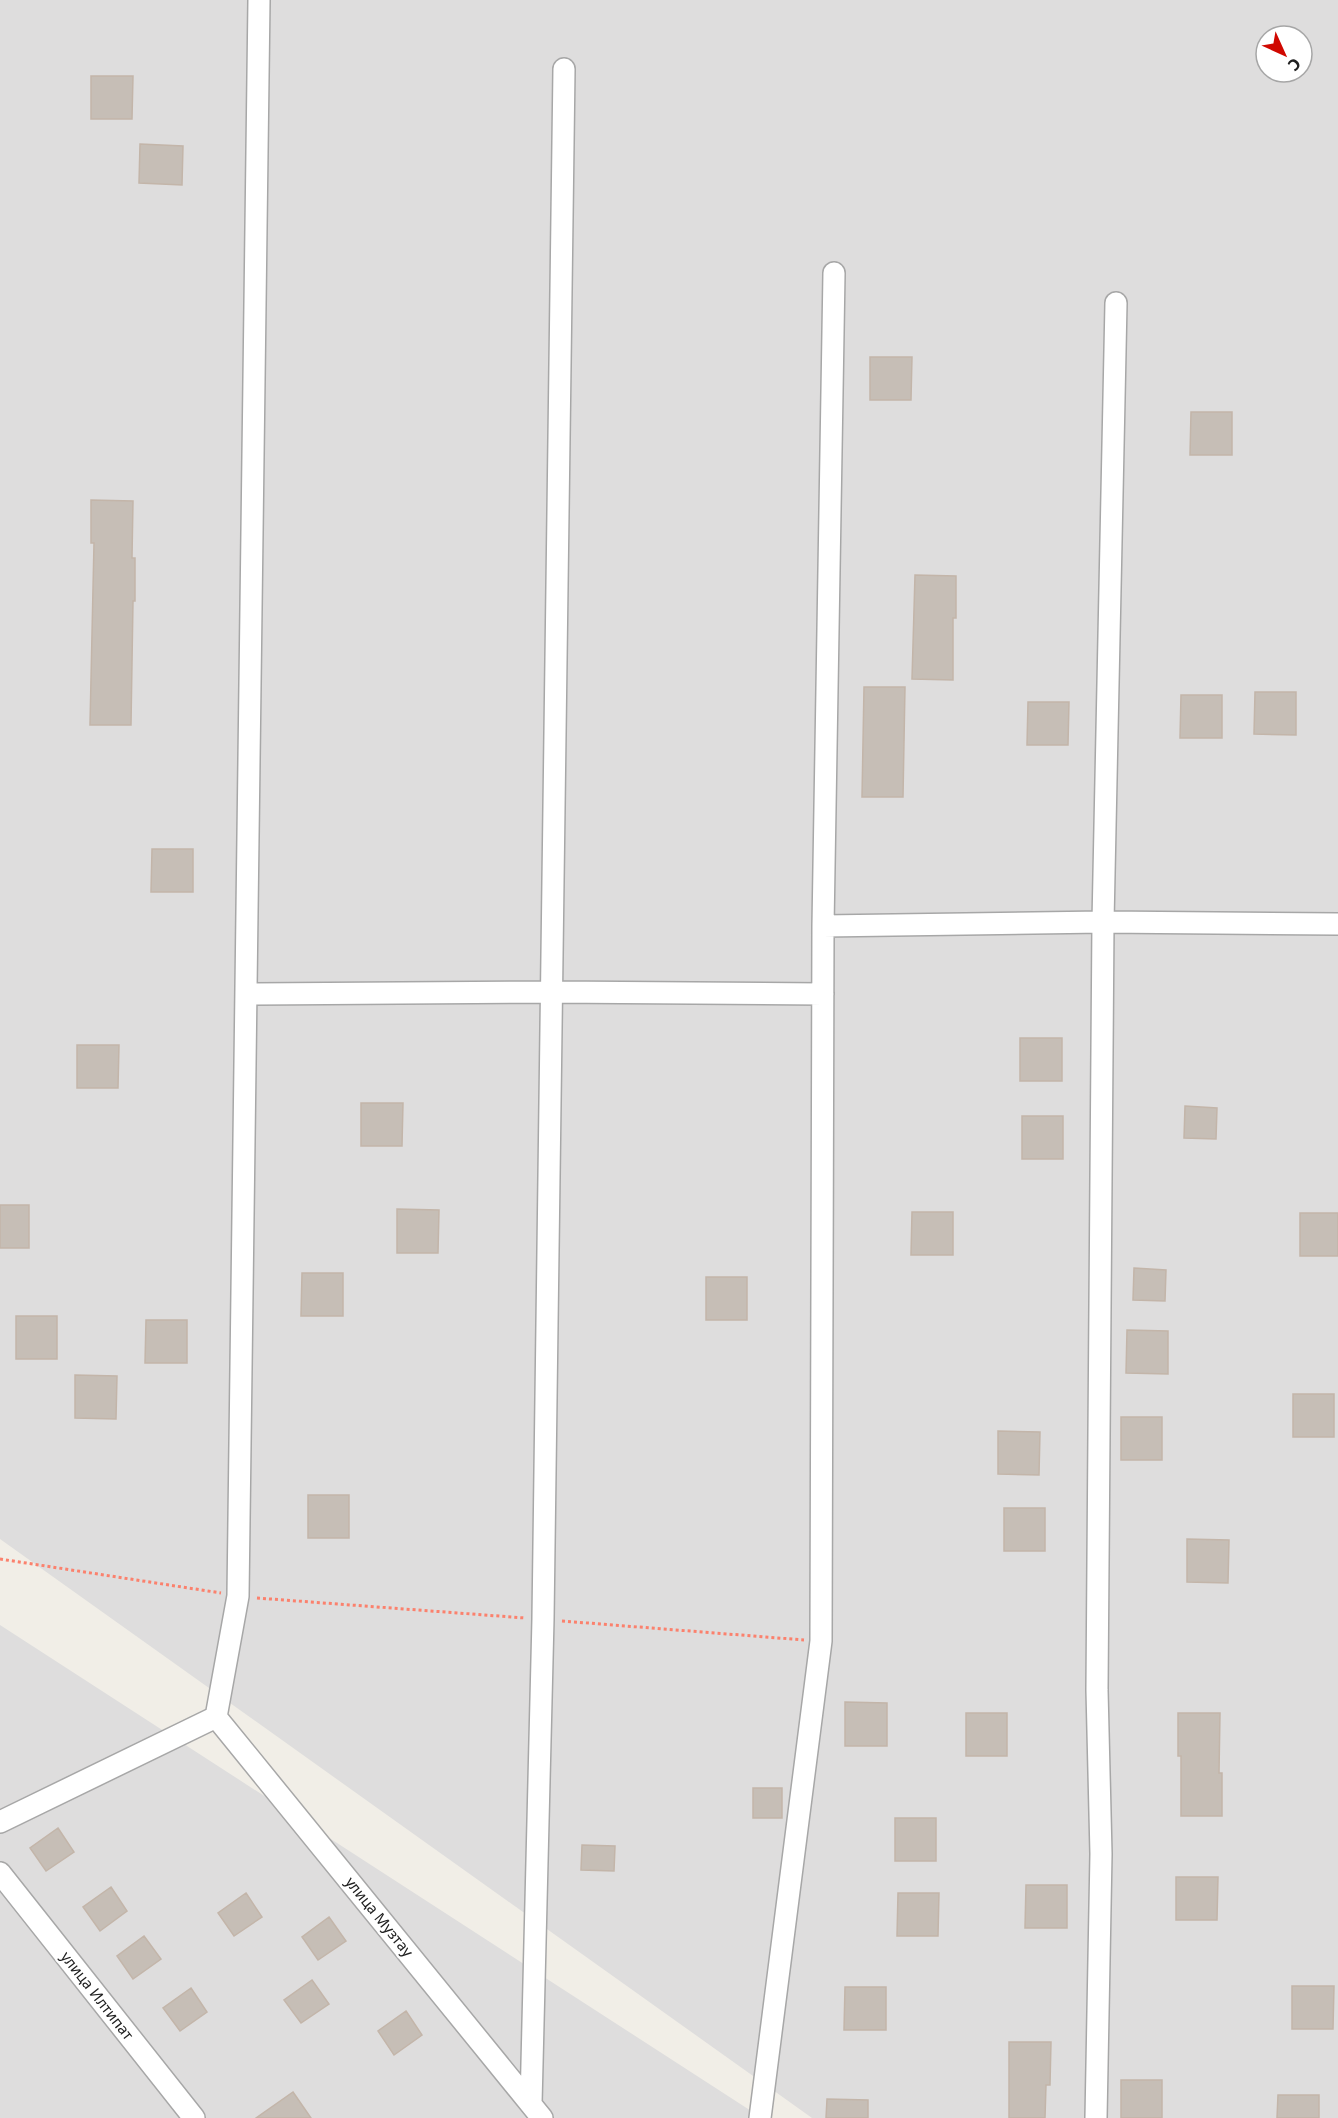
<svg xmlns="http://www.w3.org/2000/svg" width="1338" height="2118" font-family="'Noto Sans',sans-serif">
<style>
.residential{fill:#dedddd;fill-rule:evenodd}
.building{fill:#c6beb6;stroke:#c3b5a9;stroke-width:1.5}
.lines{fill:none;stroke-linecap:round;stroke-linejoin:round}
.minor-casing{stroke:#a7a7a7;stroke-width:24}
.path{stroke:#fb816d;stroke-width:3;stroke-dasharray:3 3;stroke-linecap:butt}
.minor{stroke:#fff;stroke-width:21}
.labels{text-anchor:middle;stroke-width:4.5;stroke-linejoin:round;paint-order:stroke}
.street-label{font-size:15px;fill:#202020;stroke:#fff}
</style>
<rect width="100%" height="100%" fill="#f1eee7"/>
<path class="residential" d="M0,0h1338v2118h-526l-812,-579zM1266,36h36v36h-36z
M0,1625l762,493h-762z"/>
<path class="building" d="M91,76h42l-1,43h-41z
M140,144l43,2 -1,39 -43,-2z
M870,357h42l-1,43h-41z
M1191,412h41v43h-42z
M91,500l42,1 -1,57h3v43h-2l-2,124h-41l4,-182h-3z
M915,575l41,1v42h-3v62l-41,-1z
M864,687h41l-2,110h-41z
M1255,692h41v43l-42,-1z
M1181,695h41v43h-42z
M1028,702h41l-1,43h-41z
M152,849h41v43h-42z
M1020,1038h42v43h-42z
M77,1045h42l-1,43h-41z
M361,1103h42l-1,43h-41z
M1185,1106l32,2 -1,31 -32,-1z
M1022,1116h41v43h-41z
M0,1205h29v43h-29z
M397,1209l42,1 -1,43h-41z
M912,1212h41v43h-42z
M1300,1213h38v43h-38z
M1134,1268l32,2 -1,31 -32,-1z
M302,1273h41v43h-42z
M706,1277h41v43h-41z
M16,1316h41v43h-41z
M146,1320h41v43h-42z
M1127,1330l41,1v43l-42,-1z
M75,1375l42,1 -1,43 -41,-1z
M1293,1394h41v43h-41z
M1121,1417h41v43h-41z
M998,1431l42,1 -1,43 -41,-1z
M308,1495h41v43h-41z
M1004,1508h41v43h-41z
M1187,1539l42,1 -1,43 -41,-1z
M845,1702l42,1v43h-42z
M966,1713h41v43h-41z
M1178,1713h42l-1,60h3v43h-41v-60h-3z
M753,1788h29v30h-29z
M895,1818h41v43h-41z
M58,1828l16,24 -28,19 -16,-23z
M582,1845l33,1 -1,25 -33,-1z
M1176,1877h42l-1,43h-41z
M1026,1885h41v43h-42z
M111,1887l16,24 -27,20 -17,-24z
M246,1893l16,24 -28,19 -16,-23z
M898,1893h41l-1,43h-41z
M329,1917l17,24 -28,19 -16,-23z
M144,1936l17,23 -28,20 -16,-23z
M312,1980l17,24 -28,19 -17,-23z
M1292,1986h42l-1,43h-41z
M845,1987h41v43h-42z
M191,1988l16,24 -27,19 -17,-23z
M406,2011l16,24 -28,20 -16,-24z
M1009,2042h42l-1,43h-4l-1,33h-36z
M1121,2080h41v38h-41z
M293,2092l18,26h-55z
M1278,2095h41v23h-42z
M827,2099l41,1v18h-42z"/>
<g class="lines">
<defs>
<path id="minor" d="M823,926l280,-4 235,2
M246,994l305,-2 272,2
M216,1717l22,-121 21,-1596
M216,1717l326,401
M0,1822l216,-105
M0,1873l194,245
M531,2104l12,-485 21,-1550
M760,2118l61,-477 2,-715 11,-653
M1096,2118l5,-264 -4,-164 6,-768 13,-619"/>
</defs>
<use href="#minor" class="minor-casing"/>
<path class="path" d="M0,1559l221,34
M257,1598l268,20
M562,1621l242,19"/>
<use href="#minor" class="minor"/>
</g>
<g class="labels">
<g class="street-label">
<text transform="translate(379 1917) rotate(51)" y="5">улица Музтау</text>
<text transform="translate(97 1996) rotate(52)" y="5">улица Илтипат</text>
</g>
</g>
<g transform="translate(1284 54) rotate(135)"><circle r="28" fill="#ffffff" stroke="#a6a6a6" stroke-width="1.5"/>
<path d="M0-4.5L10 22L0 15L-10 22Z" fill="#d00800"/>
<text y="-9" font-size="16" font-weight="bold" text-anchor="middle" fill="#202020">С</text>
</g>
</svg>
